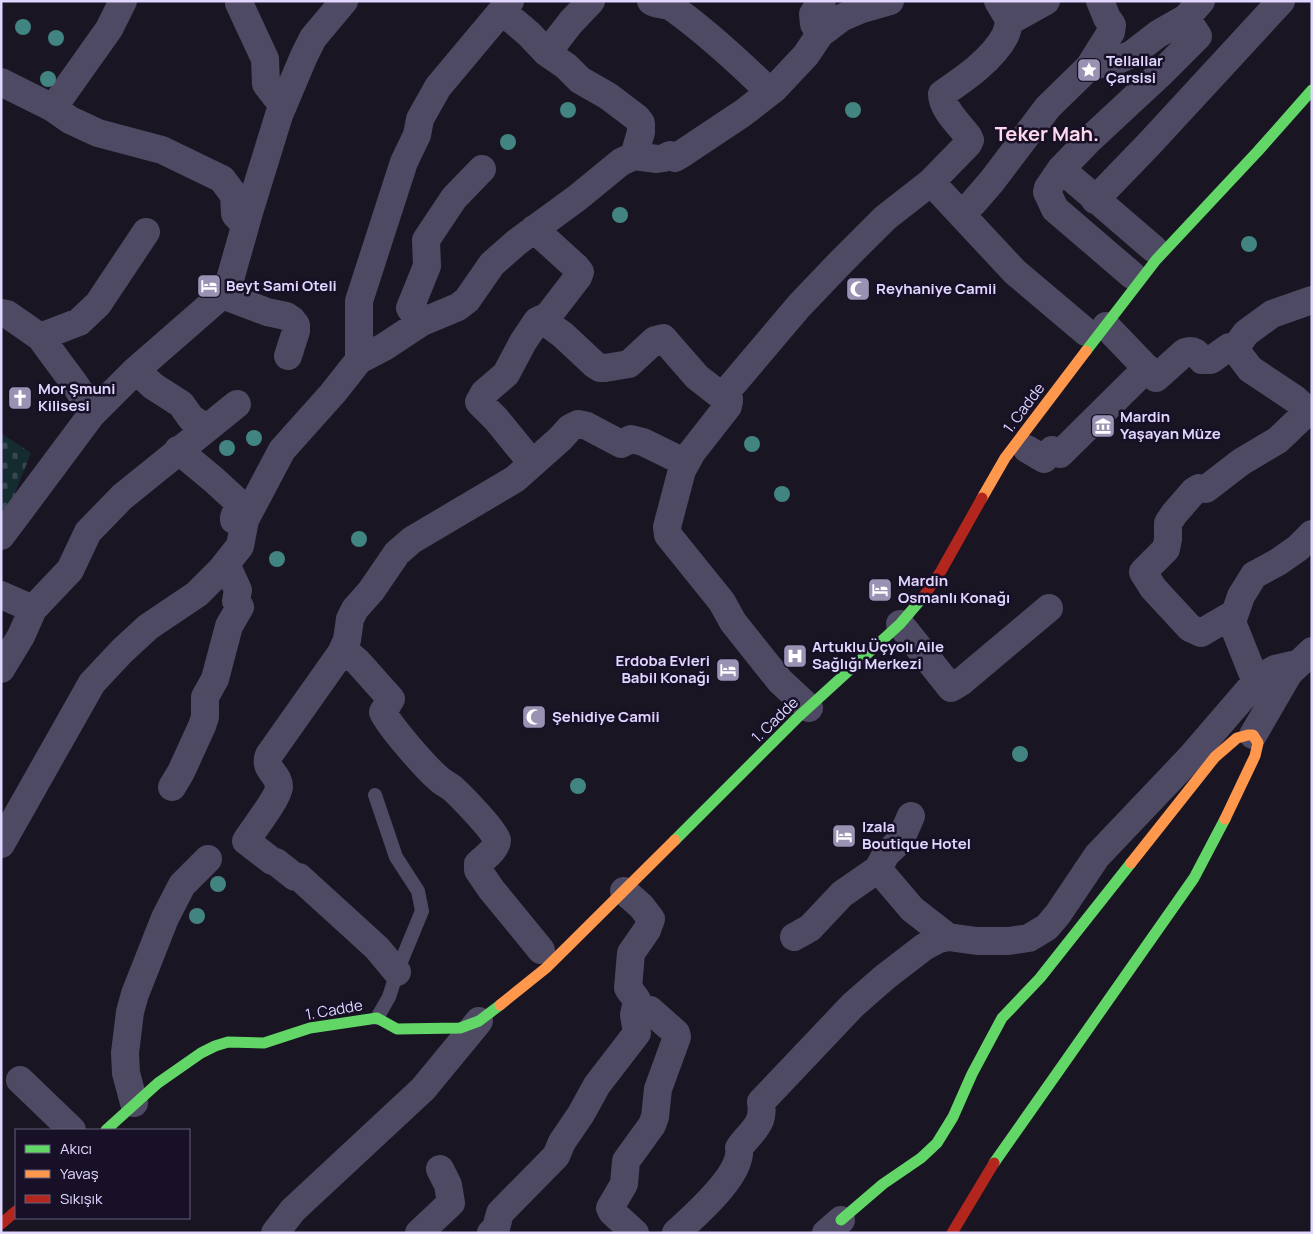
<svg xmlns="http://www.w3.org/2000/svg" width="1313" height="1234" font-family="Manrope,sans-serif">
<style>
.cemetery{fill:url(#cemetery-stones)}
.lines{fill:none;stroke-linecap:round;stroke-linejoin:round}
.lane{stroke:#4f4a63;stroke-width:14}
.street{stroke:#4f4a63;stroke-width:28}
.fast{stroke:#63d668;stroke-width:11}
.slow{stroke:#ff974d;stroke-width:11}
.jam{stroke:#b3261e;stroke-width:11}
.tree{fill:#418482}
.labels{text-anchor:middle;stroke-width:5;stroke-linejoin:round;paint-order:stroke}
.poi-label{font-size:15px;font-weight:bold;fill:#e0d6ff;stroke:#171027;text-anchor:start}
.street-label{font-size:15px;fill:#e0d6ff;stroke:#171027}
.district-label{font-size:20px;font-weight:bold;fill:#ffd8ec;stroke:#171027}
</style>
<defs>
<pattern id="cemetery-stones" width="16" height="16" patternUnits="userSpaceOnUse" patternTransform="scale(1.25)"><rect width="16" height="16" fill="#142b2f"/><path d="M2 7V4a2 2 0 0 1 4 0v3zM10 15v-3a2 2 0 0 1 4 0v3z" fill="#36494e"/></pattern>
</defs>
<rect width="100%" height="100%" fill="#191522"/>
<path class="cemetery" d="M1,433l30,20 -20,50 -10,14z"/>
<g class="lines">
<path class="lane" d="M375,795l21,62 22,34 4,20 -24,58 -9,28 -12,21"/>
<path class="street" d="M240,1l-1,2 26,56 1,25 17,22
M651,1c7,5 15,2 22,7 34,24 66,54 97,84
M502,11l27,23 18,19 19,13 14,14 28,16 29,22 4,5v9l-7,24
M1010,21l36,-20
M820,34l-6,-10 -1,-10 9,-13
M547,53l24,-31 20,-21
M1089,67l29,-7 14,-6 26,-20 28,-16 15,-17
M1,82l52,26 17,12 28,13 64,17 60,29 12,16 1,19 10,11
M53,108l56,-79 14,-28
M1061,169l93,80
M931,182l84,90 71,60
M1095,200l55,-57 131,-142
M961,214l12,-11 19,-22 56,-74 41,-40 22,-35 1,-7 -5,-7 -7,-17
M1132,275l-77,-66 -8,-17 1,-4 13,-19 28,-29 70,-65 39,-39 -12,-18
M222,295l45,17 19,4 6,4 4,5v6l-8,25
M1,313l6,1 33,23 34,46 14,21 4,10
M541,319l22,16 31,29 6,4h5l24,-4 26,-24 8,-2 34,39 32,25
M426,320l-13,-8 -3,-4 17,-42 -1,-26 28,-42 28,-29
M1106,326l50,52 29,-26c9,-3 12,1 17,8h9l18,-13 9,1
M40,337l39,-15 19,-18 48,-72
M359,360v-59l45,-139 13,-27 3,-16 18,-32 72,-86
M136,370l17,16 28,18 10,14 15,10
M1309,412l-14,-13 -45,-30 -12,-16v-9l8,-11 26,-19 40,-14
M1027,449l17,10 8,-9 8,4 87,-86
M178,450l36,30 25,23c1,6 -6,10 -5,17l10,4
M532,463l-36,-44 -17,-17 5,-9 22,-19 17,-32 14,-21 11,-5 30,-39 2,-5 -4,-5 -42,-38
M1,536l91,-122 44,-44 86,-75 7,-12 21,-74 29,-94 25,-59 9,-18 31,-37
M1,595l32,14
M1235,613l-34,20 -11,-5 -37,-40 -10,-16 23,-23 2,-10v-16l6,-9 20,-23 5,-3 7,1 35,-27 37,-22 25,-24 9,-6
M900,624l51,64 10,-6 88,-74
M343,649l15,13 33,37 -8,13c6,14 44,57 56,67 4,4 9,6 13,9 8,7 44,44 45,52 0,9 -13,18 -19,24v6l13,19 50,61
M1,669l20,-33 12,-27 37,-39 18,-38 34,-35 115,-93
M1256,682l-24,-60 9,-26 13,-21 24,-13 20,-14 14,-14
M809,708l-29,-27 -47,-59 -11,-20 -54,-67 -1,-8 15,-57 4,-7 6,-11 36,-46 1,-7 -2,-8 72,-85 40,-42 46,-46 46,-36 37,-38 2,-4 -2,-4c-9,-12 -26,-27 -26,-42 22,-15 50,-34 63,-58 2,-4 3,-10 5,-15l-12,-20
M1253,735l36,-62 23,-22
M172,787l9,-15 21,-46 3,-9v-20l10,-18 14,-53 11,-19 -4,-6 2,-11 -12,-26
M1,844l91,-161 30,-32 26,-24 49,-33 24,-24 19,-24 5,-26 37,-70 51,-57 26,-33 25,-13 38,-25 36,-15 9,-7 25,-36 25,-22 60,-44 44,-36 13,-6 23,3 7,-1 6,-3 5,3 5,-3 63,-42 31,-24 32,-34 14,-21 21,-16 21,-9 28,-8
M878,869l34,40 36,28
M794,937l16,-9 32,-34 36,-25 8,-15 14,-13 11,-25
M397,972l-20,-24 -78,-71h-4l-19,-15 -4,-1 -26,-20c7,-11 32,-43 33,-54 0,-14 -16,-17 -10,-32l72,-102 6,-13 3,-21 5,-10 16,-18 26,-38 15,-13 103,-61 45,-40 10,-11 8,-4 9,2 34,18 10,-5 12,3 43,21
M20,1080l52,50
M134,1103l-8,-30 -1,-20 5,-41 5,-18 30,-76 17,-33 26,-26
M275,1233l18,-23 130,-121 56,-68
M419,1233l32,-30 -3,-18 -8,-16
M491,1233l5,-5 4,-15 56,-57 6,-14 19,-28 16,-29 40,-52 -3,-18 3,-15 -9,-12 3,-35 16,-23 4,-11 -10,-13 -17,-15
M635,1233l-23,-21 -2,-4 14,-24 2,-23 26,-36 3,-8 3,-28 19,-52 -1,-4 -26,-23 -5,3 -9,13
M676,1233c18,-17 67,-58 63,-85 12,-17 26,-23 22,-46l92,-97 32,-28 39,-30 15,-8 9,-2 29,4h32l20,-3 18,-11 11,-13 39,-58 95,-100 68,-79 15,-8 22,-5
M826,1233l15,-13"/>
<path class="fast" d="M1086,351l70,-91 102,-109 54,-61
M675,840l122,-122 103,-94 24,-28
M106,1130l52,-47 43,-30 14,-7 13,-4 36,1 46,-15 67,-10 20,11 63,-1 19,-7 21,-16
M994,1163l200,-285 31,-59
M841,1220l42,-36 38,-26 16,-15 16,-26 19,-43 30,-56 38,-40 91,-115"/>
<path class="slow" d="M982,498l23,-40 81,-107
M1131,863l84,-106 22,-19 11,-3h5l5,8 -3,13 -30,63
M500,1005l46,-37 129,-128"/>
<path class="jam" d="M924,596l17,-25 41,-73
M1,1224l15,-13
M952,1233l42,-70"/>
</g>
<g class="tree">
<circle cx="23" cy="27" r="8"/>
<circle cx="56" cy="38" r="8"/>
<circle cx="48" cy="79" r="8"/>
<circle cx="568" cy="110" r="8"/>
<circle cx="853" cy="110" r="8"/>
<circle cx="508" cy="142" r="8"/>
<circle cx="620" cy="215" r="8"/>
<circle cx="1249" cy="244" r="8"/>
<circle cx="254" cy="438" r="8"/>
<circle cx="752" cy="444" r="8"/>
<circle cx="227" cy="448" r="8"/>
<circle cx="782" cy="494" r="8"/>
<circle cx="359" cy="539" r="8"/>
<circle cx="277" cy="559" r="8"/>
<circle cx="1020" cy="754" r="8"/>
<circle cx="578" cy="786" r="8"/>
<circle cx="218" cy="884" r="8"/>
<circle cx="197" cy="916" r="8"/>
</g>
<defs>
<symbol id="sight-square" viewBox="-11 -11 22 22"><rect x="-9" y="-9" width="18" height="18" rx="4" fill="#9a92b2" stroke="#171027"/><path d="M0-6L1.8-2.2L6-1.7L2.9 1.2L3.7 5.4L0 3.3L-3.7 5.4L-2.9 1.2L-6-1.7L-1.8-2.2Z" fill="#fff"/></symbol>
<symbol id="hotel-square" viewBox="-11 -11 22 22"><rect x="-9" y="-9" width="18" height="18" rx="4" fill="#9a92b2" stroke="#171027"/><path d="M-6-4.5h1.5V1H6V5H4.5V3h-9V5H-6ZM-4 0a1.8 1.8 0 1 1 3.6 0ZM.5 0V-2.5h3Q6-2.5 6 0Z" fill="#fff"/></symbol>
<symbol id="mosque-square" viewBox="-11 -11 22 22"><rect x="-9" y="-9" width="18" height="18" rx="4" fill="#9a92b2" stroke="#171027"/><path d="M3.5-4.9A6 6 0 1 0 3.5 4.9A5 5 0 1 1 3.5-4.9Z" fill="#fff"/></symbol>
<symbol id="church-square" viewBox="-11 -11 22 22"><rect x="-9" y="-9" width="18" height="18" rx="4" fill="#9a92b2" stroke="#171027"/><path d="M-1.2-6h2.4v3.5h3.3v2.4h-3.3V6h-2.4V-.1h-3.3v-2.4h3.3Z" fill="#fff"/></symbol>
<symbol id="museum-square" viewBox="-11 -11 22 22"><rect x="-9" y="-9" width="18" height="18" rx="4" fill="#9a92b2" stroke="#171027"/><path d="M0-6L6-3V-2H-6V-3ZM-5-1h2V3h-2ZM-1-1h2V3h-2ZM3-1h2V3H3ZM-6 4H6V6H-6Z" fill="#fff"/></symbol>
<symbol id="hospital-square" viewBox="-11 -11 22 22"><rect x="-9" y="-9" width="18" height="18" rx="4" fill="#9a92b2" stroke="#171027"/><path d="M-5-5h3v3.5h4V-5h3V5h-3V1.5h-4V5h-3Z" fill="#fff"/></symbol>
</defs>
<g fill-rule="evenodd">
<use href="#sight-square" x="1075" y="56" width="28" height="28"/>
<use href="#hotel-square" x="195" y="272" width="28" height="28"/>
<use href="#mosque-square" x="844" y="275" width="28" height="28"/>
<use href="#church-square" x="6" y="384" width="28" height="28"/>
<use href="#museum-square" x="1089" y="412" width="28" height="28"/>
<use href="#hotel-square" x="866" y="576" width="28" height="28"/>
<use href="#hospital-square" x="781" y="642" width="28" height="28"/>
<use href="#hotel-square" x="714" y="656" width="28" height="28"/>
<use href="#mosque-square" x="520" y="703" width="28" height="28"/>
<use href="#hotel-square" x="830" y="822" width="28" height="28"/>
</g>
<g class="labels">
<g class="poi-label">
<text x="1106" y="66">Tellallar<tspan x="1106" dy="17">Çarsisi</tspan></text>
<text x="226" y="291">Beyt Sami Oteli</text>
<text x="876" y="294">Reyhaniye Camii</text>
<text x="38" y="394">Mor Şmuni<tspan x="38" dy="17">Kilisesi</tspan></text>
<text x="1120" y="422">Mardin<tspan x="1120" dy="17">Yaşayan Müze</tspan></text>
<text x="898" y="586">Mardin<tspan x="898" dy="17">Osmanlı Konağı</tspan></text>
<text x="812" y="652">Artuklu Üçyolı Aile<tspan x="812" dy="17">Sağlığı Merkezi</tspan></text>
<text x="710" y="666" text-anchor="end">Erdoba Evleri<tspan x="710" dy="17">Babil Konağı</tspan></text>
<text x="552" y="722">Şehidiye Camii</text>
<text x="862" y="832">Izala<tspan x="862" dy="17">Boutique Hotel</tspan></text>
</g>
<g class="street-label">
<text transform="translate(1024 408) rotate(-53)" y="5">1. Cadde</text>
<text transform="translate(775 720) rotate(-44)" y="5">1. Cadde</text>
<text transform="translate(334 1010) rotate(-10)" y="5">1. Cadde</text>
</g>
<g class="district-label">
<text x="1047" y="141">Teker Mah.</text>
</g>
</g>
<rect width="1313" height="1234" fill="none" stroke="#e0d6ff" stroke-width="5"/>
<rect x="15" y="1129" width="175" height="90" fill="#171027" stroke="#675f7d"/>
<rect x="25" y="1145" width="25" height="8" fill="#63d668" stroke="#675f7d"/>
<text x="60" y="1154" font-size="15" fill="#e0d6ff">Akıcı</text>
<rect x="25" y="1170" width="25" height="8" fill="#ff974d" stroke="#675f7d"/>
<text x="60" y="1179" font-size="15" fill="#e0d6ff">Yavaş</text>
<rect x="25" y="1195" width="25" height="8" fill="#b3261e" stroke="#675f7d"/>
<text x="60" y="1204" font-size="15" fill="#e0d6ff">Sıkışık</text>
</svg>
